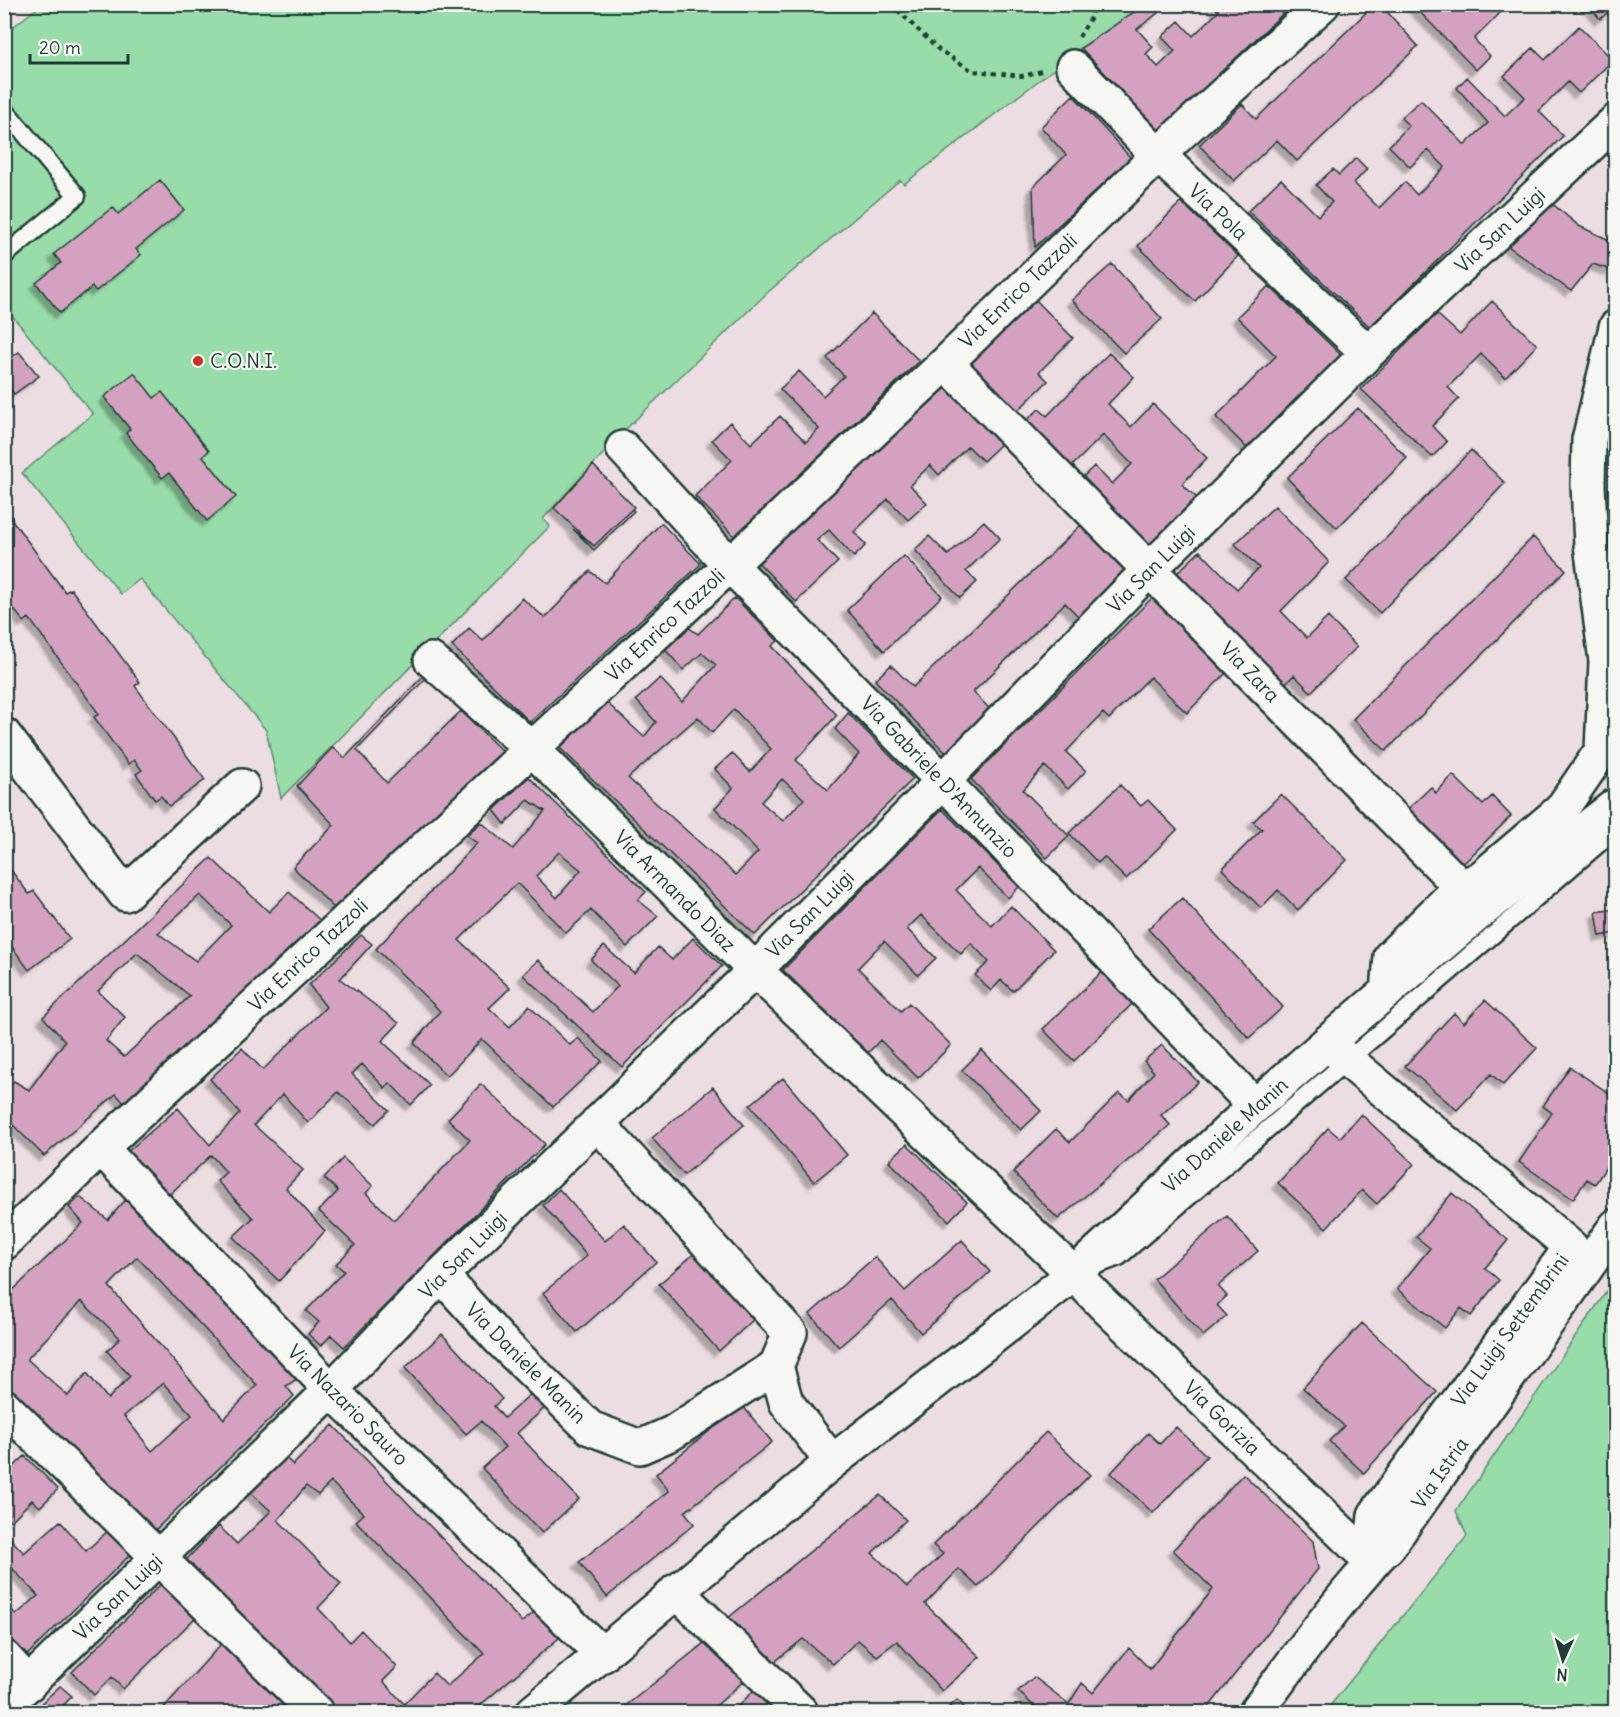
<svg xmlns="http://www.w3.org/2000/svg" width="1620" height="1717" font-family="Delius,sans-serif">
<style>
.green{fill:#98dca9;stroke:#5c8c6e;stroke-width:1.5}
.building{fill:#d4a2c0;stroke:#1f3d34;stroke-width:1.5;fill-rule:evenodd;filter:url(#shadow)}
.lines{fill:none;stroke-linecap:round;stroke-linejoin:round}
.service-casing{stroke:#1f3d34;stroke-width:21}
.minor-casing{stroke:#1f3d34;stroke-width:38}
.tertiary-casing{stroke:#1f3d34;stroke-width:38}
.secondary-casing{stroke:#1f3d34;stroke-width:38}
.path{stroke:#1f3d34;stroke-width:4;stroke-dasharray:4.5 4.5;stroke-linecap:butt}
.service{stroke:#f6f6f2;stroke-width:16}
.minor{stroke:#f6f6f2;stroke-width:33}
.tertiary{stroke:#f6f6f2;stroke-width:33}
.secondary{stroke:#f6f6f2;stroke-width:33}
.poi-dot{fill:#c8321e;stroke:#f6f6f2;stroke-width:2}
.labels{text-anchor:middle;stroke-width:4.5;stroke-linejoin:round;paint-order:stroke}
.street-label{font-size:20px;fill:#1f3d34;stroke:#f6f6f2}
.poi-label{font-size:20px;fill:#1f3d34;stroke:#f6f6f2;text-anchor:start}
</style>
<defs>
<filter id="shadow"><feDropShadow dx="-5.5" dy="5.5" stdDeviation="1.5" flood-color="#0004"/></filter>
</defs>
<rect width="100%" height="100%" fill="#ecdde3"/>
<filter id="ink" filterUnits="userSpaceOnUse"><feTurbulence type="fractalNoise" baseFrequency=".0167" numOctaves="2"/><feDisplacementMap in="SourceGraphic" scale="12" xChannelSelector="R" yChannelSelector="G"/><feConvolveMatrix kernelMatrix="1 2 1 2 8 2 1 2 1" color-interpolation-filters="sRGB"/></filter>
<g filter="url(#ink)">
<path class="green" d="M41,5h1105l-65,43 -177,136 -4,-4 -133,113 -139,134 -85,92 7,7 -269,272 -15,-68 -126,-151 -19,15 -99,-121 71,-59 -88,-107v-274z
M1615,436v176l-5,-32z
M1615,1279v433h-290l142,-176 -11,-25z"/>
<path class="building" d="M1146,4h6l6,9 -21,16 16,18 -7,7 12,13 17,-16 -13,-14 17,-16 14,15 26,-25 -5,-5 2,-2h77l-134,127 -78,-83z
M1375,4h5l38,42 -121,115 -20,-21 -43,41 -35,-36 43,-41 14,15z
M1412,4h81l8,8 -27,27 16,17 -14,14z
M1588,4h28v2l-16,13z
M1579,26l34,34 -34,33 -11,-11 -29,29 24,25 -193,191 -122,-116 33,-32 37,37 14,-14 -16,-17 17,-16 6,6 17,-17 11,11 -13,14 25,25 26,-26 12,13 28,-28 -17,-17 -18,17 -21,-21 20,-20 -8,-8 20,-18 44,45 23,-22 -31,-35 10,-11 38,39 20,-19 -21,-21 29,-28 12,12z
M1073,95l58,63 -96,89 -2,-60 33,-32 -25,-28z
M160,180l24,30 -48,39 5,6 -45,36 -4,-4 -32,26 -24,-30 25,-20 -7,-9 59,-47 5,7z
M1549,201l30,25 37,17v15l-5,12 -18,-6 -22,27 -66,-47z
M1181,202l57,54 -43,45 -57,-55z
M1112,264l50,55 -38,34 -52,-53z
M1269,286l73,70 -93,94 -33,-33 60,-61 -39,-39z
M1035,299l38,39 -34,34 9,9 -33,32 -49,-50z
M1492,301l45,44 -32,33 -24,-24 -33,33 11,12 -27,27 15,16 -15,15 -71,-68 76,-75 23,21z
M872,313l47,48 -184,176 -40,-41 37,-36 -20,-20 18,-18 21,22 29,-28 26,26 13,-13 -39,-40 19,-18 24,25 21,-20 -17,-18z
M19,352l20,24 -25,18 -10,-13v-19z
M1109,353l25,24 -26,27 23,23 22,-23 54,54 -25,26 17,16 -50,50 -69,-70 14,-14 18,18 20,-20 -29,-29 -34,34 -45,-46 15,-14 8,7z
M134,373l20,25 8,-6 47,59 -6,5 33,41 -29,24 -38,-48 -7,5 -36,-45 4,-4 -26,-32z
M943,385l58,59 -18,17 -15,-15 -29,29 -9,-10 -20,20 17,18 -19,17 -20,-21 -34,33 12,13 -12,12 -25,-27 -12,10 21,22 -42,40 -40,-42z
M1358,408l49,50 -70,70 -50,-50z
M1471,450l34,33 -125,130 -34,-33z
M593,465l41,42 -40,39 -40,-38z
M1275,506l54,56 -48,49 26,27 21,-21 29,30 -46,45 -17,-17 -10,10 -108,-111 24,-23 37,38 22,-21 -24,-24z
M4,509l61,83 6,-3 69,93 -5,4 70,94 -36,26 -8,-10 -6,4 -19,-26 6,-4 -8,-10 -6,4 -34,-47 5,-3 -70,-96 -5,4 -20,-25z
M632,509l2,2 -40,39 -21,-21 21,17z
M984,521l16,17 -34,33 11,11 -17,16 -45,-48 14,-14 19,19z
M661,523l40,41 -171,158 -78,-76 17,-18 14,13 39,-43 23,20 45,-47 15,12z
M1081,525l46,47 -47,46 -15,-15 -92,89 17,17 -44,44 -71,-73 16,-15 22,22z
M1533,537l33,33 -180,181 -33,-32z
M904,556l38,40 -58,55 -37,-41z
M1155,595l73,76 -41,42 -37,-36 -41,42 -6,-6 -37,39 20,19 -18,18 -23,-23 -22,24 46,46 -22,22 -76,-79z
M735,598l43,43 -6,5 65,69 -41,45 32,30 31,-36 -24,-25 13,-16 65,66 -158,156 -195,-187 46,-46 38,35 12,-15 -20,-22 24,-22 22,24 34,-37 -14,-12 -19,17 -20,-23 22,-22 13,9zM734,709l37,40 -21,23 -18,-19 -17,16 18,19 -18,20 43,44 -22,23 -108,-97 70,-61 14,16zM782,779l22,20 -21,22 -22,-19z
M424,675l3,2 -70,73 30,33 74,-72 42,41 -167,158 -43,-43 41,-42 -37,-39 36,-39 12,11z
M1453,775l30,30 9,-9 19,20 -50,50 -54,-56 24,-23 5,6z
M529,777l117,115 -8,8 20,16 -31,31 -36,-37 -25,23 -49,-50 -58,57 51,48 -21,20 21,19 19,-21 41,39 8,-7 24,23 -49,46 -71,-68 -35,37 -33,-33 26,-32 -64,-62 101,-106 -10,-7 14,-14 32,27 32,-38 -17,-11 -23,24 -11,-14zM559,852l22,18 -24,28 -21,-22z
M1120,785l21,21 7,-6 29,30 -51,49 -22,-22 -6,6 -29,-30z
M1281,794l66,66 -49,50 -20,-20 -17,18 -39,-39 40,-40 -9,-7z
M942,809l77,78 -11,11 -30,-30 -22,22 36,36 19,-20 43,44 -41,41 -12,-11 -10,11 -16,-16 14,-13 -18,-19 -10,11 -40,-39 -14,14 29,29 -18,17 -34,-34 -26,27 43,43 8,-8 42,42 -33,33 -38,-38 -12,13 -85,-83z
M211,858l58,54 20,-20 34,31 -195,184 -12,-13 -72,62 -40,-40v-26l10,-9 15,9 36,-49 -22,-24zM200,895l31,30 -35,36 -38,-28zM137,953l53,43 -66,61 -18,-16 19,-24 -27,-26z
M4,861l25,33 5,-3 36,48 -41,31 -25,-34z
M1182,898l101,109 -34,31 -101,-109z
M1616,909v24l-16,3 -4,-24z
M361,935l11,9 -32,35 59,44 -17,18 48,44 -19,20 -21,-22 -5,5 -23,-24 -10,10 37,36 -14,14 -37,-32 -30,31 -25,-29 -29,31 49,45 -17,18 39,43 -46,50 -46,-44 20,-19 -36,-37 9,-9 -15,-17 -42,40 -43,-42 52,-45 32,37 30,-32 -30,-34 32,-31 21,22 63,-63 -17,-22z
M693,938l29,28 -100,101 -99,-92 15,-15 55,52 25,-26 -27,-26 13,-14 30,27 24,-26 14,13z
M1102,972l31,31 -59,58 -31,-32z
M1485,1000l52,48 -34,37 -12,-11 -34,36 -52,-44 49,-53 10,10z
M1162,1045l36,37 -37,33 9,10 -112,94 -45,-47 43,-43 14,13 49,-49 10,7 25,-28 -10,-11z
M982,1050l59,61 -20,19 -59,-60z
M1570,1067l46,31v29l-8,11 8,5v9l-21,32 -8,-5 -14,20 -54,-37 33,-49 -9,-7z
M783,1078l64,77 -33,27 -64,-77z
M481,1084l64,60 -201,203 -13,-12 -10,11 -13,-12 11,-12 -13,-11 38,-40 -8,-7 19,-19 -36,-34 19,-20 -14,-13 19,-20 30,28 -7,7 28,27 76,-80 -22,-21z
M713,1087l31,38 -60,50 -32,-37z
M1361,1114l53,50 -37,40 -15,-14 -36,38 -48,-45 50,-55 12,10z
M907,1144l60,58 -18,19 -60,-60z
M559,1189l46,52 19,-17 32,38 -79,70 -34,-39 44,-37 -44,-51z
M1452,1193l56,47 -23,28 14,12 -28,36 -10,-8 -16,20 -48,-39 33,-41 -14,-11z
M80,1197l28,23 20,-23 176,177 -18,12 8,10 -142,137 -148,-147v-87l79,-76 -14,-16zM137,1257l120,128 -33,34 -115,-133zM81,1301l39,37 -13,13 23,25 -22,23 -21,-26 -19,23 -41,-37zM163,1383l29,32 -40,36 -28,-35z
M1227,1216l31,35 -40,35 9,10 -10,9 10,11 -24,20 -49,-57z
M962,1240l28,32 -69,61 -29,-33 -53,47 -29,-33 65,-57 30,34z
M695,1253l58,67 -34,31 -60,-67z
M1362,1323l75,69 -73,81 -35,-32 15,-15 -41,-38z
M442,1334l60,65 -8,7 10,12 33,-30 13,15 -33,30 62,66 -37,34 -60,-65 23,-21 -24,-26 -15,13 -61,-66z
M742,1405l30,37 -87,70 9,12 -87,73 -28,-35 90,-71 -13,-17z
M333,1425l189,197 14,-11 23,27 -87,74h-134l-152,-152 33,-34 18,18 34,-33 -20,-18 35,-35 7,7zM331,1482l33,32 -8,7 128,133 -37,32 -13,-13 -30,31 -21,-23 14,-14 -36,-37 -11,12 -32,-34 23,-24 -63,-64 28,-34 12,9z
M1176,1427l31,29 -54,57 -42,-40 37,-40 12,11z
M1046,1432l44,43 -112,112 -19,-18 -34,35 55,53 -38,34 -45,-50 -20,15 -19,-16 -25,24 -30,-25 -30,24 -45,-45 152,-123 26,25 -34,33 35,34 36,-33 -10,-9z
M25,1456l33,33 -18,18 -8,-7 -21,21 -7,-6v-39z
M1243,1474l70,67 5,28 -113,143h-165l-22,-21 16,-14 35,27 13,-21 11,10 36,-45 21,21 63,-80 -40,-39z
M60,1521l26,30 23,-21 23,23 -108,105 -20,-20v-37l12,14 22,-19 -26,-28 -8,6v-42l20,21z
M163,1582l34,34 -74,73 -11,-12 -18,18 -22,-23z
M708,1640l39,38 -38,34h-91z
M223,1642l70,70h-133z
M60,1686l12,10 -11,12 6,4h-35z
M756,1688l25,24h-42l-3,-3z
M957,1700l12,12h-25z"/>
<g class="lines">
<defs>
<path id="service" d="M4,109l73,87 -73,60
M1095,1266l24,-9 497,-428"/>
<path id="minor" d="M1073,67l76,79 219,207
M946,363l515,524 -70,69 -3,35
M623,448l107,117 213,216 312,325
M431,660l100,88 224,222 319,304
M4,735l121,159 117,-108
M1461,887l20,-9 80,-68 41,-60 4,-89 -15,-117 -3,-59 1,-45 27,-113
M1327,1043l244,204 -196,268 -4,46
M101,1148l230,242 272,265
M4,1243l97,-95 629,-583 216,-202 234,-229 143,-130
M441,1275l58,64 91,89 50,19 32,-14 104,-67 14,-33 -193,-210
M776,1366l10,36 46,60
M4,1406l312,306
M676,1591l125,121
M4,1657l25,27
M4,1707l327,-317 110,-115 314,-305 188,-189 207,-212 218,-216 248,-232"/>
<path id="tertiary" d="M1074,1274l30,31 267,256"/>
<path id="secondary" d="M533,1712l299,-250 242,-188 181,-168 89,-78 136,-116 136,-107
M1256,1712c33,-44 65,-89 101,-131 12,-13 17,-22 31,-34l228,-321"/>
</defs>
<use href="#service" class="service-casing"/>
<use href="#minor" class="minor-casing"/>
<use href="#tertiary" class="tertiary-casing"/>
<use href="#secondary" class="secondary-casing"/>
<path class="path" d="M891,4l48,46 34,21 49,5 20,-5
M1079,37l12,-20 2,-13"/>
<use href="#service" class="service"/>
<use href="#minor" class="minor"/>
<use href="#tertiary" class="tertiary"/>
<use href="#secondary" class="secondary"/>
</g>
</g>
<circle class="poi-dot" cx="198" cy="361" r="6"/>
<g class="labels">
<g class="street-label">
<text transform="translate(1218 212) rotate(43)" y="7">Via Pola</text>
<text transform="translate(1500 230) rotate(-43)" y="7">Via San Luigi</text>
<text transform="translate(1018 291) rotate(-44)" y="7">Via Enrico Tazzoli</text>
<text transform="translate(1151 569) rotate(-45)" y="7">Via San Luigi</text>
<text transform="translate(665 625) rotate(-43)" y="7">Via Enrico Tazzoli</text>
<text transform="translate(1250 672) rotate(46)" y="7">Via Zara</text>
<text transform="translate(939 777) rotate(46)" y="7">Via Gabriele D'Annunzio</text>
<text transform="translate(675 891) rotate(45)" y="7">Via Armando Diaz</text>
<text transform="translate(810 914) rotate(-45)" y="7">Via San Luigi</text>
<text transform="translate(308 955) rotate(-43)" y="7">Via Enrico Tazzoli</text>
<text transform="translate(1225 1135) rotate(-42)" y="7">Via Daniele Manin</text>
<text transform="translate(463 1255) rotate(-45)" y="7">Via San Luigi</text>
<text transform="translate(1510 1330) rotate(-54)" y="7">Via Luigi Settembrini</text>
<text transform="translate(526 1363) rotate(45)" y="7">Via Daniele Manin</text>
<text transform="translate(348 1405) rotate(45)" y="7">Via Nazario Sauro</text>
<text transform="translate(1222 1418) rotate(44)" y="7">Via Gorizia</text>
<text transform="translate(1440 1473) rotate(-55)" y="7">Via Istria</text>
<text transform="translate(118 1597) rotate(-44)" y="7">Via San Luigi</text>
</g>
<g class="poi-label">
<text x="210" y="368">C.O.N.I.</text>
</g>
</g>
<rect width="1620" height="1717" fill="none" stroke="#f6f6f2" stroke-width="24"/>
<rect x="12" y="12" width="1596" height="1693" fill="none" stroke="#1f3d34" stroke-width="2" filter="url(#ink)"/>
<g transform="translate(1563 1660) rotate(184)" stroke="#f6f6f2" stroke-width="4.5" paint-order="stroke">
<path d="M0-4.5L10 22L0 15L-10 22Z" fill="#1f3d34"/>
<text y="-9" font-size="16" font-weight="bold" text-anchor="middle" fill="#1f3d34">N</text>
</g>
<path d="M30 54v9h98v-9" fill="none" stroke="#1f3d34" stroke-width="3"/>
<text x="39" y="54" font-size="18" fill="#1f3d34" stroke="#f6f6f2" stroke-width="4.5" paint-order="stroke">20 m</text>
</svg>
